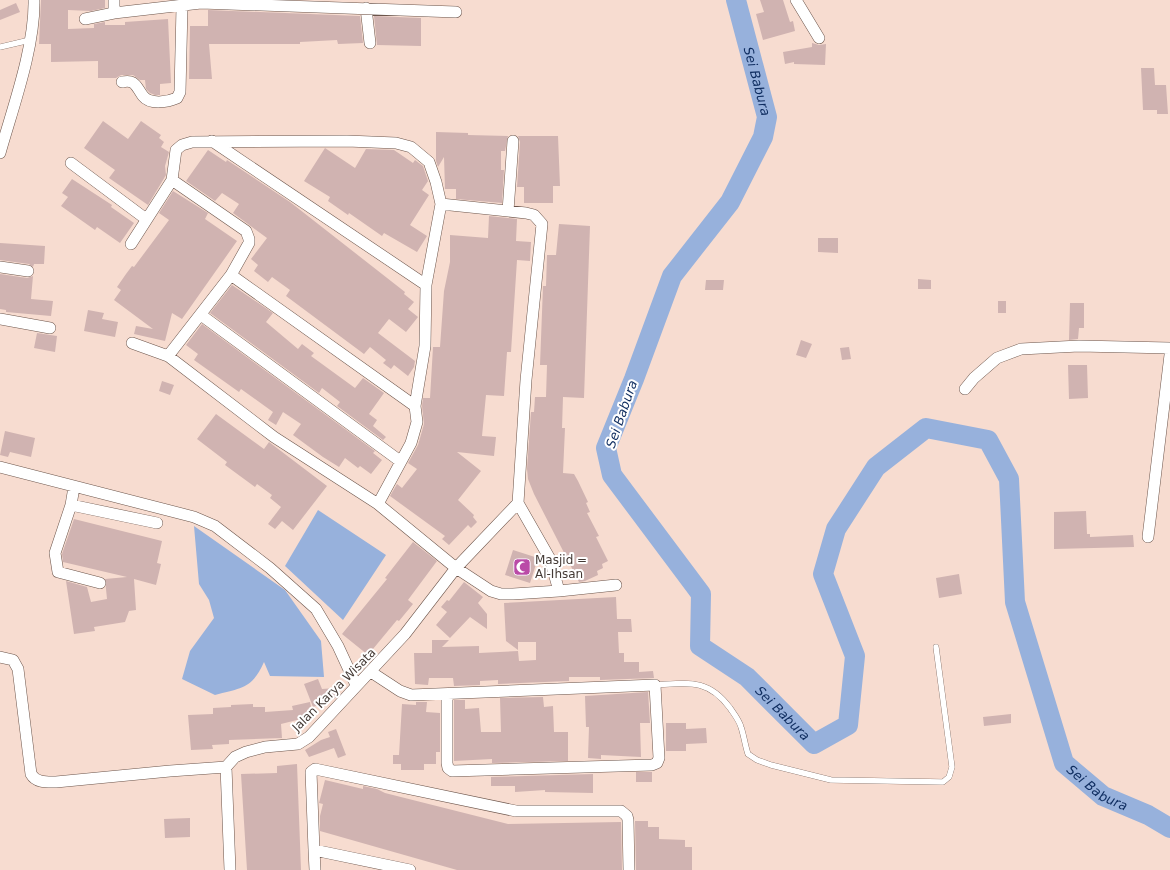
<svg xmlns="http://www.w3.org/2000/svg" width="1170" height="870" font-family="'DejaVu Sans',sans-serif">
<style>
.water{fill:#97b1dc}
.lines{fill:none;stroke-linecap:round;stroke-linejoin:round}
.river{stroke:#97b1dc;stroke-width:20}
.building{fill:#d0b3b1}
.service-casing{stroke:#6c554b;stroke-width:6}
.minor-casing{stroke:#6c554b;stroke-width:12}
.service{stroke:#fff;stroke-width:5.5}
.minor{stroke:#fff;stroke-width:11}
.labels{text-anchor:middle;stroke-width:4;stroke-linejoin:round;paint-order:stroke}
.poi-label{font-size:12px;fill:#443a35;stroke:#fff;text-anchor:start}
.street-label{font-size:12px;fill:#443a35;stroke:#fff}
.water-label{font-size:13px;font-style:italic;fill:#0e2c5f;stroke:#fff}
</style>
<rect width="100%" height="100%" fill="#f7dcd0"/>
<path class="water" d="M318,510l68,45 -43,65 -58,-54z
M194,526l91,64 36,51 3,36 -54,-1 -6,-14c-12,27 -22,26 -49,33l-33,-16 8,-28 24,-33 -5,-18 -10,-16z"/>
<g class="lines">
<path class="river" id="s1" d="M736,0l31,117 -4,20 -33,65 -58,74 -38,103 -28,69 6,27 89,119 -1,52 47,31 67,67 34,-19 7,-69 -32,-82 13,-45 40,-62 50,-39 62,12 21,39 6,123 49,161 39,33 45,19 22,13"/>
</g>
<path class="building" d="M41,0h64v8l-14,3 -23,-1v19l26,-1v-4l11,-2v3h20v-3l43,-3 3,64 -11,1v11h-5l-5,-2 -4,-4 -1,-9h-5l-7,-5h-12l-5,3h-18v-17l-47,1v-18h-12z
M760,0h23l7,22 3,-1 2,10 -32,9 -7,-26 8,-2z
M16,3l4,9 -20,8v-10z
M208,10l152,6 3,27 -25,1 -1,-4 -37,2v2h-91l3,35h-23l1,-53h18z
M374,16l47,2v28l-44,-1z
M812,43l7,2 7,-1 -1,21 -31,-1v-2l-9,2 -2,-12 29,-5z
M1141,68h13l1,17h11l2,29h-11v-4h-14z
M103,121l25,18 13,-18 20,14 -2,3 5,4 -3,5 8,5 -4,14 1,9 -18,30 -39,-27 6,-8 -31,-22z
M436,132l32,1v2l40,1 -3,15h-4v19h3l-2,33 -46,-4v-10h-11l-1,-32 -6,10 -2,-6z
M518,136h40l2,50h-7v17h-29v-16h-7l3,-45z
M325,148l30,20 11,-19 28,1 19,13 2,-3 8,6 5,15 -6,9 7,5 -19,30 17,11 -10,16 -33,-19 -2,3 -33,-23 -1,2 -20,-14 2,-4 -26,-16z
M208,150l18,12 1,-2 63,42 115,90 -1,2 10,8 -6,7 10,8 -12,15 -17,-13 -11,14 37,28 -1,6 -6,9 -14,-11 -3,4 -8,-6 3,-3 -16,-13 -6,7 -78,-58 4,-6 -18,-13 -4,5 -14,-11 4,-6 -7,-6 16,-21 -34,-25 6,-9 -17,-11 -7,8 -29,-20z
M72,179l40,26 -1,2 23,16 -14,20 -23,-16 -2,3 -34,-24 7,-9 -6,-4z
M173,191l35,22 -3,6 32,22 -55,78 -10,-6 -7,28 -31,-7 2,-8 17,3 -39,-29 7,-10 -4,-3 9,-13 6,-8 2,1 35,-47 -10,-7z
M489,216l28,3 -1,22 15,1 -1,19 -13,-1 -6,92h-4l-3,44 -18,-1 -4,41 14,1 -2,19 -37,-4 24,19 -23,29 16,15 -1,2 4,5 -6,6 -3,-3 -19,20 -7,-6 3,-3 -55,-40 7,-12 5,4 15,-19 -9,-6 10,-18 6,-21 -2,-18 1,-8h7l3,-51h7l4,-56 6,-29v-27l38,3z
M559,224l31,2 -6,172 -21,-1 -1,31h3l-2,45 11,1 4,7 10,21 -2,1 4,9 -3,1 12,23 -3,1 12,24 -6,3 1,4 -6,3 1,4 -13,6 -6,1 -45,-88 -6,-15 -1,-10 4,-57h3l1,-15h11l1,-32h-7l3,-79h3l1,-31h9z
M818,238h20v15l-20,-1z
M0,243l45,3 -1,18h-10l-1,3 -4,-3 -29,-4z
M0,274l27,4 6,-2 -2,23 22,2 -2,15 -45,-4v-2l-6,-1z
M918,279l13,1v9h-13z
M706,280h18l-1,10h-18z
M232,285l41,28 -7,9 32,27 4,-5 12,9 -3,3 44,32 8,-10 21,15 -15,21 8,6 -4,6 13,11 -3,3 -46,-34 3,-4 -18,-14 -3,5 -109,-80z
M998,301h8v12h-8z
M1070,303h14v25h-5l-1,11 -9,1z
M88,310l16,3 -2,6 16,3 -3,15 -31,-6z
M202,324l173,127 -2,2 9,7 -11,14 -11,-8 -2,2 -13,-10 -6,9 -16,-10 -30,-22 8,-11 -18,-12 -7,13 -8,-5 5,-8 -32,-23 -2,3 -45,-32 4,-6 -12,-9z
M37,333l20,3 -2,16 -21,-4z
M801,340l11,4 -6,14 -10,-3z
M849,347l2,12 -9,1 -2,-12z
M1068,365h19l1,33 -19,1z
M162,381l12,4 -4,10 -11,-4z
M216,414l48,35 5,-7 58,44 -34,44 -11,-9 -7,8 -7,-5 13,-17 -11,-9 2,-3 -15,-11 -2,3 -30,-22 2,-3 -30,-23z
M5,431l30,7 -4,19 -21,-5 -2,5 -8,-2z
M1086,511l1,23h3v3l43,-2 1,12 -80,2v-37z
M74,519l88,22 -5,22 4,1 -5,21 -22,-6 2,31 -7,1 -4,11 -31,5 1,4 -21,3 -8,-53 21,6 4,15 16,-3 -2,-20 22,-2 -64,-15 -1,-8z
M413,542l24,19 -29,39 5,4 -14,17 -2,-1 -29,35 -26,-21 45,-55 -2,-1z
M513,550l25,8 -8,25 -25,-8z
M959,574l3,20 -23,4 -3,-20z
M464,582l19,15 -5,6 9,11v15l-17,-12 -20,21 -14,-13 11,-13 -6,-5 6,-7 2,1z
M616,597l1,22h14l1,13h-14l1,21h5v9h15v10l14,-1 1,7 -54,2v-3h-31v4l-71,3v-4l-18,1v4l-26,1 -1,-8h-24l-1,7 -13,-1 -1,-31h18v-13h17l-7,7 37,-1v7l39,-2 1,10 17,-1v-18h-18v8l-12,-9 -2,-38z
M318,679l4,10 14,-1 1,9 -3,2 -21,8 -9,-23z
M648,692l2,31h-10l1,34 -40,-2v4l-13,-1 1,-31h-3l-1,-31z
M543,697l1,10 9,-1 1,26h14v29l-76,2v-4l-38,2v-61h11v9l14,-1 2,24h20l-1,-34z
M310,702l3,14 -32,8 1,14 -53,2v4l-17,1 1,4 -22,1 -3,-35 25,-1v-6l18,-1v-2l22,-1v3h12v5l28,-2 -1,-4z
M416,702h11l-1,10 14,1v39h-4v12h-12v6h-23v-6h-8v-9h6l3,-51 14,1z
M1011,714v9l-27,3 -1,-9z
M666,723h20v6l20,-1 1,15 -21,1v7h-20z
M336,729l10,26 -8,3 -4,-10 -25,9 -4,-7 16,-10 9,-3 -2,-5z
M297,764l4,106h-54l-6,-96 36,-1v-7z
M636,772h16v10h-16z
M593,774v19l-48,-1v-2l-30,2v-6h-24v-9z
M325,780l38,9v-3l14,3 8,4 123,31 113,-2 1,48h-165l-137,-39v-15l3,-12 -4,-1z
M190,818v19l-25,1 -1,-19z
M635,821h13v6h11v12l26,1v7h7v23h-56z"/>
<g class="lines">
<defs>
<path id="service" d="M0,47l30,-7
M655,685c33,-2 53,-7 75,23 4,6 9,12 11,19 3,9 4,18 7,27l9,6 14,5 60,15 112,2 6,-5 3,-10 -16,-120"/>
<path id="minor" d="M796,0l23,38
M366,8l4,35
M114,13v-13
M85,19l29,-6 87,-10 255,9
M122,82c14,-3 14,5 21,14 7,9 25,6 34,2l3,-6 2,-85
M212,141l214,144
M0,153c13,-46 35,-106 34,-153
M71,163l75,56
M508,211l5,-70
M131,244l41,-64 4,-30 6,-5 10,-3 155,-1 49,2 15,4 18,15 7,20 5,22 -15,81 -1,61 -10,60 2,16 -6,21 -33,61
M0,267l28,4
M231,275l184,131
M201,315l199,146
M0,319l50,9
M132,343l36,13 106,81 104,67 78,64 35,23 10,3h12l46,-3 57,-6
M168,356l63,-81 18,-32v-4l-3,-8 -74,-51
M965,389l9,-11 23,-20 24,-9 58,-3 91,2
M0,467l194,50 21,9 55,42 46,41 22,37 18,39
M74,487l-3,18 -16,48 3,19 42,11
M518,503l32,56 9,32
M71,505l86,18
M1148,537l22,-182
M0,657l13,3 5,9 13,105c5,9 16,8 25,8l114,-11 56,-4
M371,672l29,19 11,4 244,-10 4,73 -2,5 -5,2 -200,6 -4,-3 -1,-5v-69
M314,850l-3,-78 4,-3 201,42h105l6,5 1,4 1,50
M230,870l-4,-103 9,-10 11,-5 19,-5 33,-3 11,-7 96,-103 51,-66 62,-65 8,-123 16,-156 -8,-9 -8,-2 -85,-9
M315,870l-1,-20 96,20"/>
</defs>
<use href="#service" class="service-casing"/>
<use href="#minor" class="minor-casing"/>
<use href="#service" class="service"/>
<use href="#minor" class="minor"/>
</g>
<defs>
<symbol id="mosque-square" viewBox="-11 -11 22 22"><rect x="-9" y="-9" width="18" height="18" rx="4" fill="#ba4aa7" stroke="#fff"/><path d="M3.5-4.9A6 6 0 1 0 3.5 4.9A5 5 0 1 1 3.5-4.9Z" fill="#fff"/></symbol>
</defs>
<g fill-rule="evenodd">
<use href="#mosque-square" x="512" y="557" width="20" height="20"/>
</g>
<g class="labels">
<g class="poi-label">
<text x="535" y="564">Masjid =<tspan x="535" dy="14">Al-Ihsan</tspan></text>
</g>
<g class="street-label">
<text transform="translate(334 690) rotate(-45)" y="4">Jalan Karya Wisata</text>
</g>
<g class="water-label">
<text dy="5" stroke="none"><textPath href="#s1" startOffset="84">Sei Babura</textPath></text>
<text transform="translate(621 414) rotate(-71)" y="5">Sei Babura</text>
<text dy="5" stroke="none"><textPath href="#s1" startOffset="828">Sei Babura</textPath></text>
<text dy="5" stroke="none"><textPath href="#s1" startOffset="1693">Sei Babura</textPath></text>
</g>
</g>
</svg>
